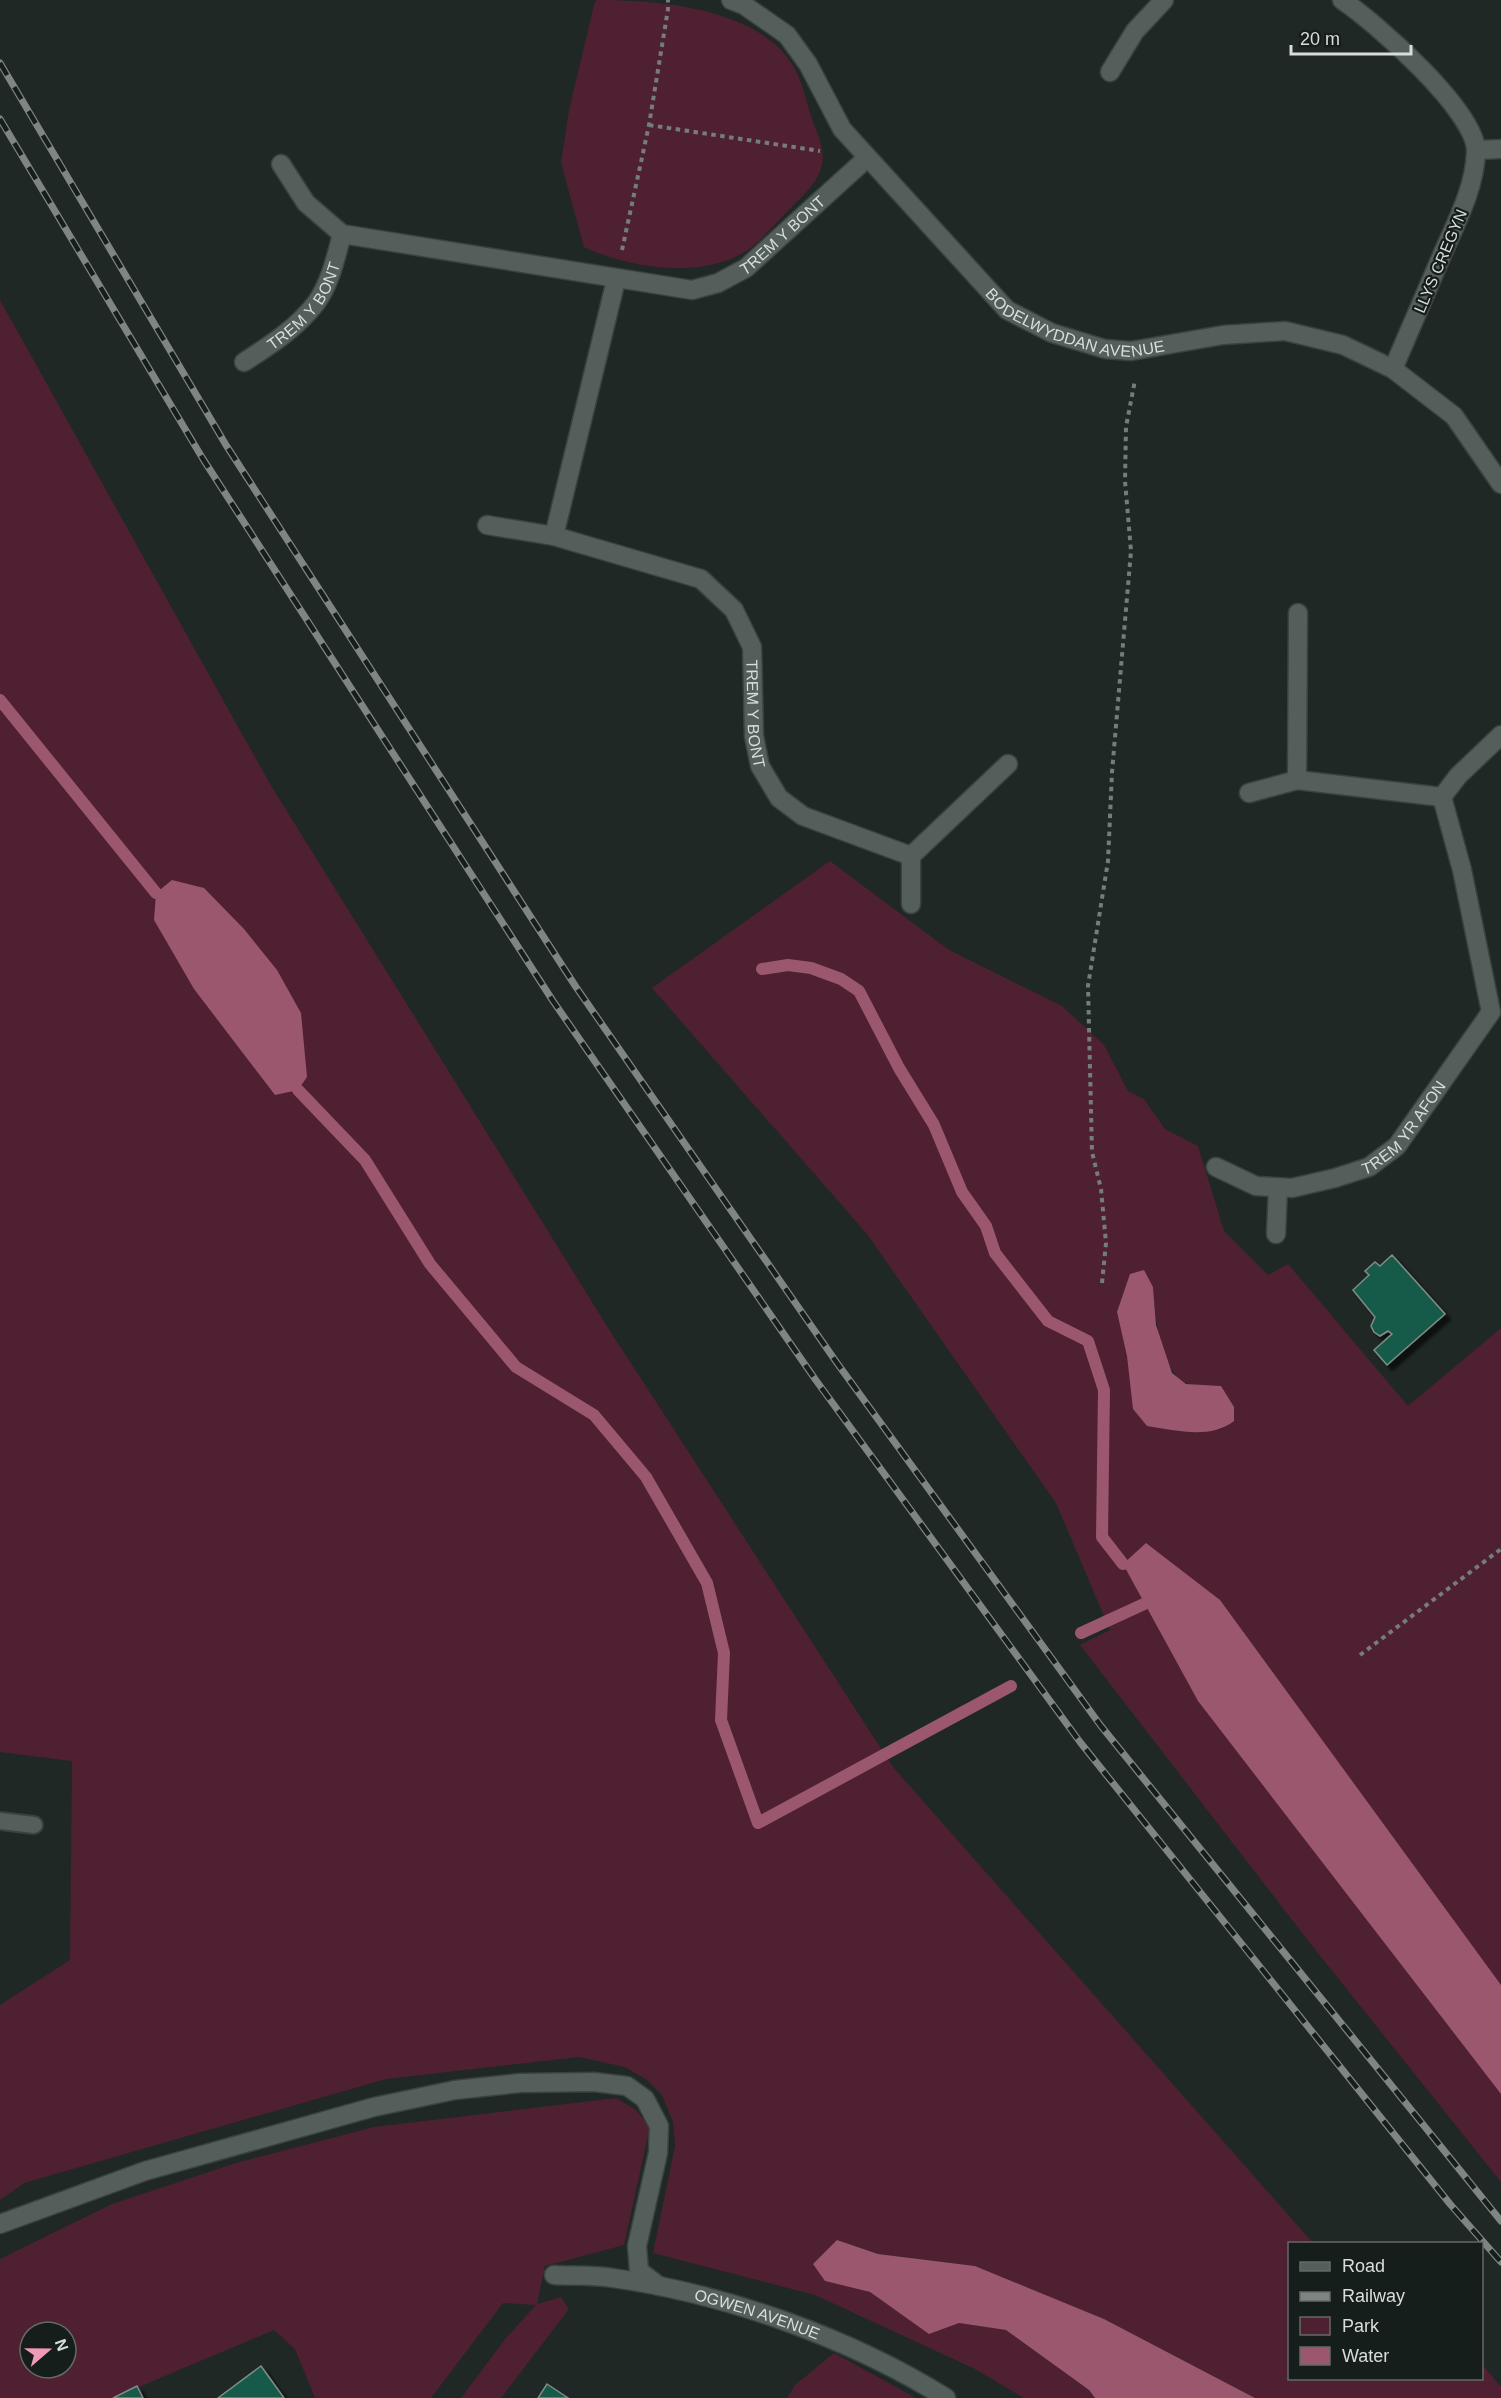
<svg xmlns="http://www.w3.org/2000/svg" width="1501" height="2398" font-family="Helvetica,sans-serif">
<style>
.green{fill:#4f2031;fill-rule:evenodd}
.water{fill:#9a576d}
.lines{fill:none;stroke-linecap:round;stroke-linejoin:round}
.stream{stroke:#9a576d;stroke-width:12}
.building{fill:#135a49;stroke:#818b88;stroke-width:1.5;filter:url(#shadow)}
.lane-casing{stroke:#3a423f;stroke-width:20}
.street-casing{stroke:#3a423f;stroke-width:21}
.path{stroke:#757d7a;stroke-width:4;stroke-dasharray:4.5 4.5;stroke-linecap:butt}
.lane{stroke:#545e5b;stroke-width:16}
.street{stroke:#545e5b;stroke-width:18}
.rail-casing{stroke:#7e8583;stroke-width:7}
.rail{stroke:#161e1c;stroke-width:4.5;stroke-dasharray:14;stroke-linecap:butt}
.labels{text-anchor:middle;stroke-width:4.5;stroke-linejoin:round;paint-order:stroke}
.street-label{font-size:16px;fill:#d7dddb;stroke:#161e1c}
</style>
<defs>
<filter id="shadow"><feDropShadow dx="5.5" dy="5.5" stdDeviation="1.5" flood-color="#0009"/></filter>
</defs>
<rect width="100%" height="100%" fill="#1f2825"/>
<path class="green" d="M598,0c61,0 164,8 197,69 8,15 11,32 16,47 5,17 14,29 11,48 -4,20 -21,33 -34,47 -12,11 -22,25 -35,35 -44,35 -122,23 -169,1l-23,-84 8,-53 26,-109z
M0,300l270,484 340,547 283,436 420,476 -23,1v134h192v-14l19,23v11h-246l-151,-79 -129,-53 -97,-12 -41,-14 -12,41 45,11 59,41 30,-10 47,7 83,60 6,8h-71l-49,-29 -160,-74 -162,-42 22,-107 -2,-24 -11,-27 -15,-15 -22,-13 -46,-10 -193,22 -362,104 -24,17v-195l70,-45 2,-199 -72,-9z
M830,861l119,89 113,56 42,39 24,46 16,8 21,30 33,17 26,85 44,44 20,-11 120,142 93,-78v854l-195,-244 -226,-293 30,-15 -54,-127 -189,-269 -215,-246zM1153,1287c2,27 6,81 31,95 8,5 27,3 37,4l2,43 -29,3 -47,-6 -30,-114z
M616,2098l20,12 14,17 -26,118 -79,21 -8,38 24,-7 8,12 -68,89h-40l45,-60 30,-33 -33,-2 -72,95h-116l-20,-49 -21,-19 -161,68h-113v-139l112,-55 124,-41 138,-36zM30,2332h36v36h-36z
M834,2353l82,45h-129l8,-13z"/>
<path class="water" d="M172,880l32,8 40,41 33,41 24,43 6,64 -9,13 -23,5 -81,-106 -40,-69 2,-27z
M1144,1270l9,17 3,38 16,48 14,11 35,2 13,21v14c-24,19 -59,9 -87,5l-14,-17 -6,-53 -10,-44 13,-38z
M1146,1543l74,57 281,385v109l-303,-393 -75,-137z
M837,2240l41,14 97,12 129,53 151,79h-160l-6,-8 -83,-60 -47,-7 -30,11 -59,-42 -45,-11 -12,-17z"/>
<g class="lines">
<path class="stream" d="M0,700l156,193
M762,969l26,-4 23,3 30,11 18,12 40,77 35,57 28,67 24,34 9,27 53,68 40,20 16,49 -2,147 21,27
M298,1090l67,70 65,104 86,103 78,48 52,62 61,106 17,70 -3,67 37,103 253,-137
M1081,1633l63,-29"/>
</g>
<path class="building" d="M1392,1255l53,59 -58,51 -13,-15 18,-16 -4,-3 -8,5 -6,-4 -3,-6 4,-9 -22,-27 16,-15 -4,-4 10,-9 5,4z
M261,2366l23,32h-66z
M547,2384l21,14h-30z
M137,2386l6,12h-30z"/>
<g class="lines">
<defs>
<path id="lane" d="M0,1821l34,4"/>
<g id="street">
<path id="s1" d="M731,0l13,5 43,30 21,29 34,65 165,181 45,23 53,16 26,2 92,-16 62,-4 58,14 50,24 61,47 47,68"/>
<path d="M1342,0c33,22 134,111 134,151 -1,37 -20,72 -34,104 -16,38 -33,76 -49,114"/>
<path d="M1110,72l25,-41 29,-31"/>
<path d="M1476,150l25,-1"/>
<path id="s2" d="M281,164l25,39 36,31 350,56 26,-7 28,-15 121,-110"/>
<path id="s3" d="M616,280l-62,256 147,43 33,31 18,37 2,89 6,30 19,32 24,18 108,40"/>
<path id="s4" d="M244,362c25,-16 53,-34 72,-59 14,-19 20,-46 26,-69"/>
<path d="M487,525l67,11"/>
<path d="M1249,793l48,-13"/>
<path d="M1442,797l16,-21 43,-41"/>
<path d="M911,904v-48l97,-92"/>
<path id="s5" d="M1216,1167l40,19 36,2 43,-10 34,-11 28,-21 94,-134 -29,-142 -20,-73 -145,-17 1,-167"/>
<path d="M1276,1234l2,-46"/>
<path d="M0,2224l145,-53 229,-64 81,-17 65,-7 74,-1 33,4 18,13 14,27 -1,27 -21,93 2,25 20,15"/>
<path id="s6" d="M554,2275c19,1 40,0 59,3 113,16 237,60 333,120"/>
</g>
</defs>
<use href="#lane" class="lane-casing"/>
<use href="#street" class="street-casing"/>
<path class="path" d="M649,125l171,26
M622,250l27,-125 19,-116v-9
M1102,1283l4,-40 -5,-54 -9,-37 -4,-166 20,-125 4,-89 19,-221 -6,-70 1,-54 9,-47
M1360,1655l141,-106"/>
<use href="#lane" class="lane"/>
<use href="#street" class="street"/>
<defs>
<path id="rail" d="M0,63l226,382 350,542 261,376 264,363 400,495
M0,119l203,340 350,542 262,378 265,363 370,462 51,58"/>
</defs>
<use href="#rail" class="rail-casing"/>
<use href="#rail" class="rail"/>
</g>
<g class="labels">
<g class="street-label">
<text dy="6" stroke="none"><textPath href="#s2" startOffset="556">TREM Y BONT</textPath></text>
<text transform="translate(1440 261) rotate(-67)" y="6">LLYS CREGYN</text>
<text dy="6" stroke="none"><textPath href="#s4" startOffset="84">TREM Y BONT</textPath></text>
<text dy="6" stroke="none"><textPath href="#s1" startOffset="490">BODELWYDDAN AVENUE</textPath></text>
<text dy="6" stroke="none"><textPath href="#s3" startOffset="570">TREM Y BONT</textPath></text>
<text dy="6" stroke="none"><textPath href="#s5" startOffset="213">TREM YR AFON</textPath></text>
<text dy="6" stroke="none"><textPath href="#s6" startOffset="208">OGWEN AVENUE</textPath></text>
</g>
</g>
<rect x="1288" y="2242" width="195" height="138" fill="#161e1c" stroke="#636a68" stroke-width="1.5"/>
<rect x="1300" y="2262" width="30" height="9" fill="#545e5b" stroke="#636a68" stroke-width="1.5"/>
<text x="1342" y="2272" font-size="18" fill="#d7dddb">Road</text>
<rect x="1300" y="2292" width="30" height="9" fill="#7e8583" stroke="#636a68" stroke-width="1.5"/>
<text x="1342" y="2302" font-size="18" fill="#d7dddb">Railway</text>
<rect x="1300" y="2317" width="30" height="18" fill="#4f2031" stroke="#636a68" stroke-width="1.5"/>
<text x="1342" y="2332" font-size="18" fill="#d7dddb">Park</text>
<rect x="1300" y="2347" width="30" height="18" fill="#9a576d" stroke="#636a68" stroke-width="1.5"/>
<text x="1342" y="2362" font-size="18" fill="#d7dddb">Water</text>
<g transform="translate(48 2350) rotate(70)"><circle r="28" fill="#161e1c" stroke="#636a68" stroke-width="1.5"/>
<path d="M0-4.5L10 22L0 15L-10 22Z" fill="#f09ab5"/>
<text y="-9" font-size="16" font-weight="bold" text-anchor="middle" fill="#d7dddb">N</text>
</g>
<path d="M1291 45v9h120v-9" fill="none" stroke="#d7dddb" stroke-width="3"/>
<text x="1300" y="45" font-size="18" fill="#d7dddb" stroke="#161e1c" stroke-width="4.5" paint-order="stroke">20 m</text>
</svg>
